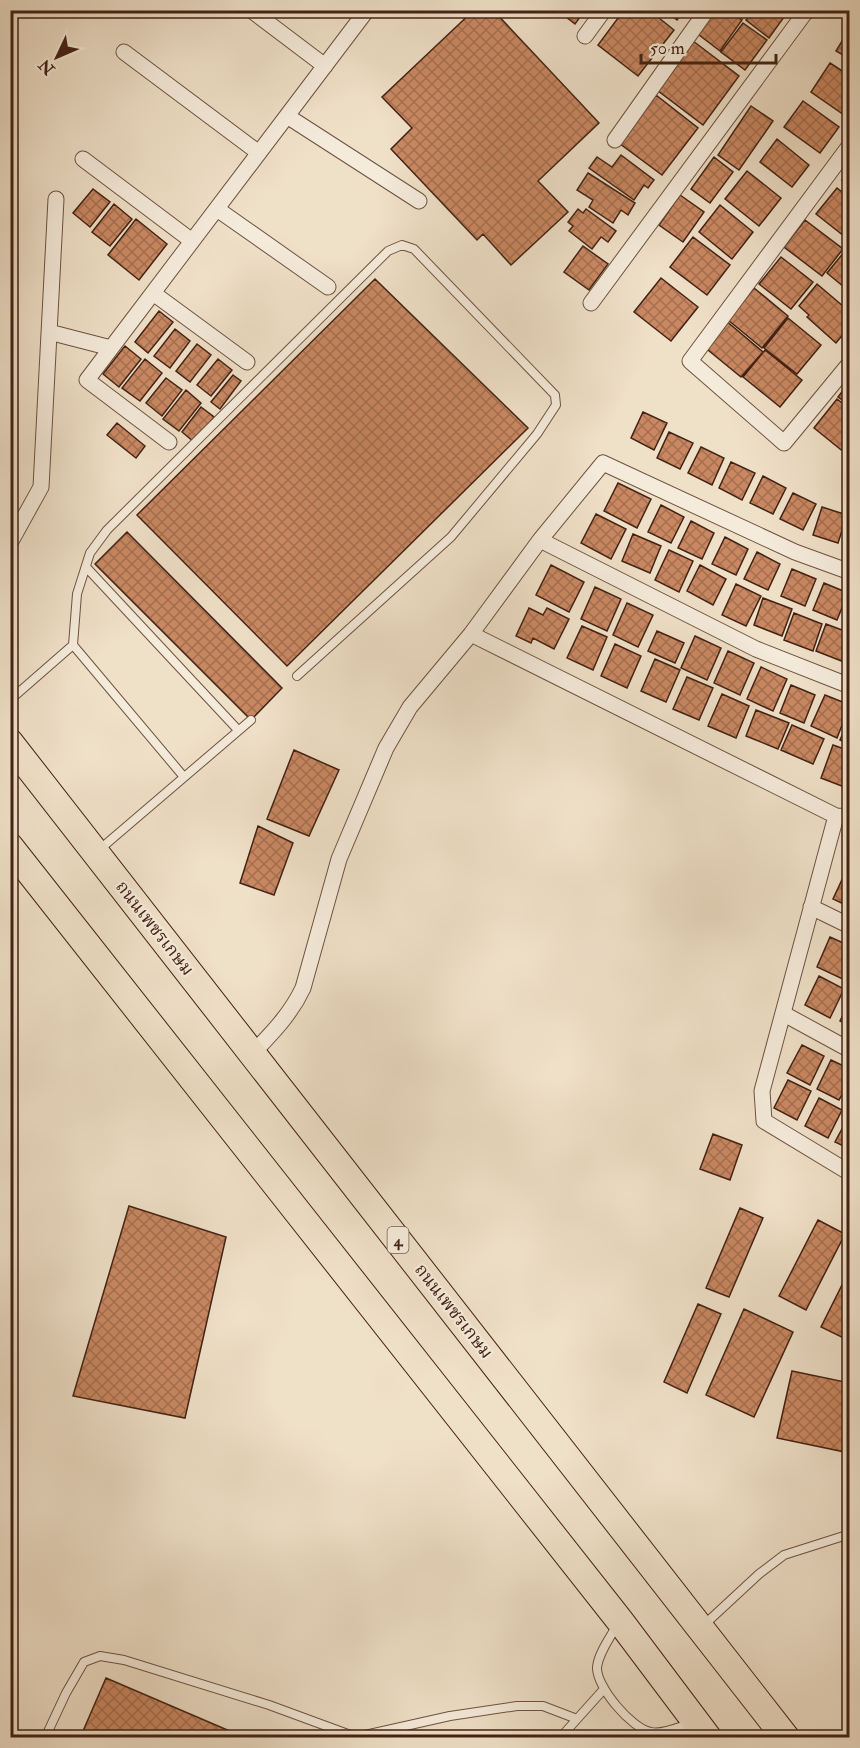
<svg xmlns="http://www.w3.org/2000/svg" width="860" height="1748" font-family="'IM FELL Double Pica','Noto Serif Thai',serif">
<style>
.building{fill:url(#building-cross-hatch);stroke:#432214;stroke-width:1.5}
.lines{fill:none;stroke-linecap:round;stroke-linejoin:round}
.lane-casing{stroke:#6e5241;stroke-width:10}
.street-casing{stroke:#6e5241;stroke-width:17}
.highway-casing{stroke:#432214;stroke-width:29}
.lane{stroke:#f5ebdb;stroke-width:8}
.street{stroke:#f5ebdb;stroke-width:15}
.highway{stroke:#efe0c8;stroke-width:27}
.labels{text-anchor:middle;stroke-width:4.5;stroke-linejoin:round;paint-order:stroke}
.shield{fill:#f5ebdb;stroke:#785e50;stroke-width:1.5}
.shield-label{font-size:16px;font-weight:bold;fill:#432214}
.street-label{font-size:18px;fill:#432214;stroke:#f5ebdb}
</style>
<defs>
<pattern id="building-cross-hatch" width="8" height="8" patternUnits="userSpaceOnUse" patternTransform="scale(1.5)"><rect width="8" height="8" fill="#c98862"/><path d="M0 0l8 8M0 8l8-8" fill="none" stroke="#a56f50"/></pattern>
</defs>
<rect width="100%" height="100%" fill="#efe0c8"/>
<filter id="stains"><feTurbulence type="fractalNoise" baseFrequency=".00333" numOctaves="4"/><feColorMatrix values="0 0 0 0 .2 0 0 0 0 .09 0 0 0 0 .02 0 0 0 .5 -.17"/></filter>
<radialGradient id="worn" r=".72"><stop offset=".6" stop-color="#630" stop-opacity="0"/><stop offset="1" stop-color="#630" stop-opacity=".3"/></radialGradient>
<path class="building" d="M474,10h8l4,5 7,-5 106,113 -61,58 30,31 -57,53 -28,-31 -6,6 -86,-91 21,-21 -30,-31z
M557,10h28l-10,14z
M624,10h25l25,20 -36,46 -40,-31z
M665,10h20l-8,10z
M716,10h13l13,10 -22,31 -22,-17z
M732,10h17l-6,8z
M753,10h36l-20,28 -23,-18z
M743,23l24,17 -22,30 -24,-18z
M850,28v31l-14,-8z
M693,41l46,35 -36,49 -46,-35z
M830,63l20,13v37l-3,4 -36,-25z
M656,95l42,33 -36,47 -43,-32z
M803,101l36,26 -19,26 -36,-26z
M751,106l22,15 -34,49 -21,-15z
M777,139l32,26 -17,22 -32,-25z
M621,155l33,25 -6,8 -4,-3 -10,15 -45,-32 8,-11 15,10z
M714,157l19,15 -23,31 -19,-14z
M850,169v17l-8,-6z
M747,171l34,27 -22,28 -34,-27z
M588,173l47,30 -7,12 -7,-5 -8,13 -24,-16 4,-7 -16,-10z
M837,188l13,10 -1,42 -33,-26z
M93,189l17,13 -20,25 -17,-14z
M680,195l24,17 -21,30 -24,-17z
M114,204l18,15 -22,27 -18,-14z
M720,205l33,27 -21,27 -33,-27z
M578,209l5,4 3,-4 30,22 -8,11 -7,-5 -9,12 -23,-18 4,-5 -5,-4z
M136,219l31,25 -28,36 -31,-25z
M805,220l38,29 -21,27 -38,-29z
M693,237l37,28 -23,30 -37,-28z
M583,246l25,18 -19,26 -25,-18z
M849,246l1,1v45l-23,-19z
M781,257l32,25 -22,27 -32,-25z
M661,278l37,29 -27,34 -37,-29z
M375,279l153,149 -241,238 -150,-151z
M817,284l33,28v6l-3,3 3,5 -14,17 -19,-17 -10,-9 2,-2 -10,-9z
M754,288l34,28 -26,32 -34,-28z
M159,311l14,11 -25,31 -13,-11z
M788,318l33,27 -24,29 -33,-26z
M725,320l38,32 -22,25 -38,-31z
M175,329l15,12 -20,27 -16,-12z
M197,344l14,11 -21,27 -14,-11z
M125,346l16,13 -22,28 -16,-13z
M765,350l37,30 -22,27 -37,-30z
M145,359l17,14 -22,28 -18,-13z
M218,359l14,11 -21,26 -14,-11z
M233,375l8,6 -21,28 -9,-7z
M166,378l16,12 -20,26 -16,-13z
M850,381v24l-12,-8z
M186,390l15,13 -22,28 -16,-12z
M837,399l13,10v38l-5,6 -31,-25z
M201,407l13,10 -20,25 -12,-10z
M643,412l24,11 -13,27 -23,-12z
M117,423l28,23 -9,12 -29,-23z
M669,432l24,11 -13,26 -23,-11z
M701,447l23,11 -12,27 -24,-12z
M731,462l24,11 -13,27 -23,-12z
M763,476l23,12 -13,26 -23,-11z
M618,483l33,16 -14,29 -33,-17z
M793,493l23,11 -13,26 -23,-11z
M661,505l23,12 -13,26 -23,-11z
M822,507l25,8 -9,28 -25,-8z
M596,514l30,15 -15,30 -30,-16z
M691,521l23,12 -12,26 -24,-11z
M850,529v20l-6,-2z
M127,532l155,156 -31,32 -156,-156z
M633,534l28,12 -11,27 -28,-12z
M725,537l23,12 -12,26 -24,-11z
M669,550l24,11 -14,31 -24,-12z
M757,552l23,12 -12,26 -24,-11z
M551,565l33,17 -15,30 -33,-17z
M700,565l26,14 -13,26 -26,-14z
M792,569l24,10 -11,27 -24,-10z
M824,583l24,10 -11,27 -24,-10z
M736,584l25,12 -15,30 -24,-11z
M595,587l26,12 -14,32 -26,-12z
M763,598l29,11 -10,27 -28,-11z
M627,603l26,12 -15,32 -25,-12z
M529,608l14,7 4,-7 22,11 -15,30 -21,-11 -2,5 -15,-7z
M794,613l28,11 -9,27 -29,-11z
M826,624l24,9v14l-6,15 -28,-11z
M582,626l25,11 -14,33 -26,-12z
M657,631l27,12 -9,20 -27,-12z
M695,636l26,12 -14,32 -26,-12z
M615,644l26,12 -14,32 -26,-12z
M728,651l26,12 -14,32 -26,-12z
M655,659l25,11 -14,32 -25,-11z
M761,667l26,12 -14,32 -26,-12z
M687,677l26,11 -14,32 -26,-11z
M791,685l24,10 -11,28 -24,-10z
M722,694l27,12 -13,32 -28,-12z
M825,695l25,10 -13,33 -26,-12z
M756,710l33,13 -11,26 -32,-13z
M850,718v27l-10,-5z
M792,725l32,14 -11,25 -32,-14z
M833,745l17,6v30l-3,7 -26,-10z
M294,750l45,20 -30,66 -42,-17z
M258,826l35,17 -19,52 -34,-12z
M847,869l3,1v37l-17,-8z
M830,937l20,9v30l-3,5 -30,-14z
M819,976l25,13 -14,29 -25,-13z
M850,1001v25l-10,-5z
M802,1045l22,11 -14,29 -23,-12z
M831,1060l19,9v12l-11,19 -22,-11z
M788,1080l23,11 -14,29 -23,-12z
M819,1098l23,12 -14,28 -23,-12z
M850,1114v35l-15,-7z
M713,1134l29,11 -12,35 -30,-11z
M129,1206l97,31 -41,181 -112,-22z
M740,1208l23,10 -34,79 -23,-9z
M818,1220l27,14 -39,76 -27,-14z
M850,1269v72l-29,-14z
M698,1304l23,10 -34,79 -23,-11z
M744,1309l49,23 -39,85 -48,-22z
M792,1371l58,12v49l-5,20 -68,-14z
M106,1678l140,60h-166z"/>
<g class="lines">
<defs>
<path id="lane" d="M86,567l152,163
M73,645l111,132
M10,700l63,-55 4,-51 13,-41 17,-23 281,-279 14,-6 12,4 141,146 1,10 -19,29 -86,103 -154,139
M99,850l152,-130
M617,1625c-7,13 -18,27 -20,42 -1,20 35,62 54,65 12,3 30,-6 41,-9
M704,1625l55,-51 25,-19 66,-21
M45,1738l21,-45 18,-31 16,-6 24,4 145,45 87,32 94,-21 67,-10h26l34,13
M560,1738l44,-49"/>
<path id="street" d="M251,10l74,56
M585,36l19,-26
M124,52l135,101
M287,116l132,85
M615,140l92,-130
M850,145l-160,216 94,82 66,-80
M83,159l109,82
M217,209l111,78
M153,293l94,69
M591,303l216,-293
M49,332l62,16
M169,442l-82,-62 280,-370
M540,540l216,109 94,37
M10,543l31,-56 15,-288
M471,634l365,182 14,1
M836,816l-74,275 2,30 86,52
M811,907l39,19
M784,1014l66,36
M253,1053c19,-20 38,-39 50,-65l36,-129 47,-111 24,-41 61,-73 69,-94 63,-77 192,89 55,20"/>
<path id="highway" d="M10,743l776,995
M10,847l610,774 88,117"/>
</defs>
<use href="#lane" class="lane-casing"/>
<use href="#street" class="street-casing"/>
<use href="#highway" class="highway-casing"/>
<use href="#lane" class="lane"/>
<use href="#street" class="street"/>
<use href="#highway" class="highway"/>
</g>
<g class="labels">
<rect class="shield" x="387.5" y="1227" width="21" height="26" rx="4.5"/>
<g class="shield-label">
<text x="398" y="1246">4</text>
</g>
<g class="street-label">
<text transform="translate(155 928) rotate(52)" y="6">ถนนเพชรเกษม</text>
<text transform="translate(454 1311) rotate(52)" y="6">ถนนเพชรเกษม</text>
</g>
</g>
<rect width="860" height="1748" fill="none" stroke="#efe0c8" stroke-width="36"/>
<rect x="12" y="12" width="836" height="1724" fill="none" stroke="#432214" stroke-width="3"/>
<rect x="18" y="18" width="824" height="1712" fill="none" stroke="#432214" stroke-width="1.5"/>
<g transform="translate(57 57) rotate(226)" stroke="#f5ebdb" stroke-width="4.5" paint-order="stroke">
<path d="M0-4.5L10 22L0 15L-10 22Z" fill="#432214"/>
<text y="-9" font-size="16" font-weight="bold" text-anchor="middle" fill="#432214">N</text>
</g>
<path d="M641 54v9h135v-9" fill="none" stroke="#432214" stroke-width="3"/>
<text x="650" y="54" font-size="18" fill="#432214" stroke="#f5ebdb" stroke-width="4.5" paint-order="stroke">50 m</text>
<rect width="100%" height="100%" filter="url(#stains)"/>
<rect width="100%" height="100%" fill="url(#worn)"/>
</svg>
